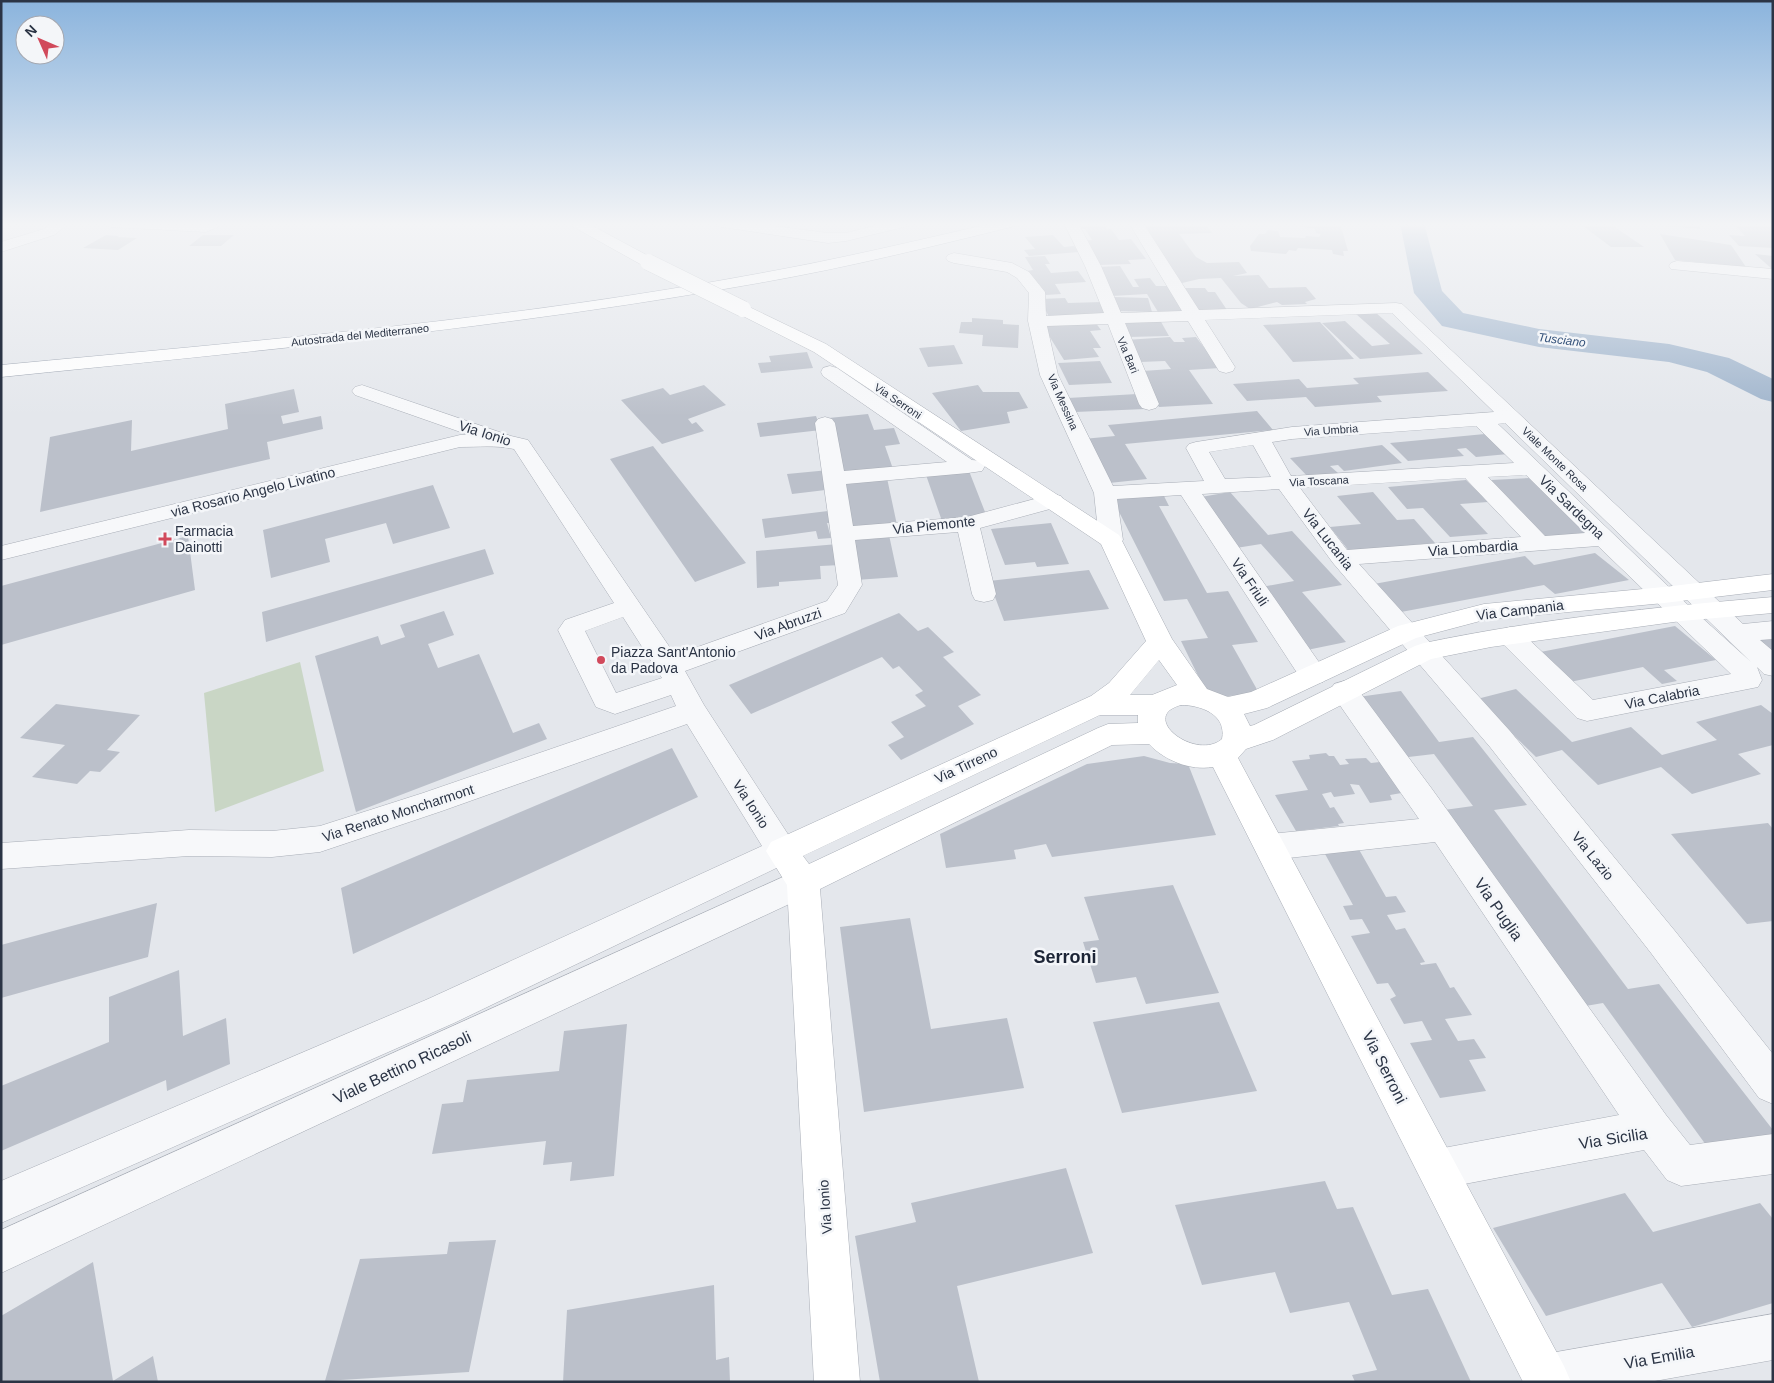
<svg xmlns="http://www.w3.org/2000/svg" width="1774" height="1383" font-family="Arial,sans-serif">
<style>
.green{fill:#c9d6c5}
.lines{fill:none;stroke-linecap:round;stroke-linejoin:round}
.river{fill:#9fb4cc;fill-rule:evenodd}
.building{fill:#bbc0ca}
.street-casing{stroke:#a9aeb7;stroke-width:1}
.secondary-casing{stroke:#a9aeb7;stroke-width:1}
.highway-casing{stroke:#8b94a3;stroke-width:1}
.street{fill:#f7f8fa;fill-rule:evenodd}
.secondary{fill:#fff;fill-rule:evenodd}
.highway{fill:#fff;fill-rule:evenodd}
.secondary-bridge-casing{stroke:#a9aeb7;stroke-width:17;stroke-linecap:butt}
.secondary-bridge{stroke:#fff;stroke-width:16}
.poi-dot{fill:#d1495b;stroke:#f4f6f9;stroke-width:2}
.labels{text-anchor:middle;stroke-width:5;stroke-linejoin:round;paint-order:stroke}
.far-street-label{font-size:11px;fill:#2b3445;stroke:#f4f6f9}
.far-water-label{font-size:12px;font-style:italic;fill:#34527a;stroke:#f4f6f9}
.street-label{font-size:14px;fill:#2b3445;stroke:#f4f6f9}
.poi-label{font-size:14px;fill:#2b3445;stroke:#f4f6f9;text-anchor:start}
.near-street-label{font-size:16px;fill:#2b3445;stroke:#f4f6f9}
.near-neighbourhood-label{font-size:18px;font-weight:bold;fill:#1d2536;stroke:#f4f6f9}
</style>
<rect width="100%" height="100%" fill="#e4e7ec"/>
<path class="green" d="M300,662l24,109 -109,41 -11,-119z"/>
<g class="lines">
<path class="river" d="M1400,223h24l18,68 21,22 76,16 130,15 60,14 44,21v23l-12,-3 -54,-27 -38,-10 -130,-15 -97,-21 -28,-33z"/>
</g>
<path class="building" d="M1075,223h28l4,6h4l8,11 12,-1 15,20 -18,1 3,4 -33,1 -16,-24 10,-1 -7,-11h-5z
M1140,223h64l8,10 -33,1 17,23 11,6 32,-1 8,11 -14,3 26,-1 10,13 37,-1 10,12 -11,3 2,2 -25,1 -5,-3 -27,7 -9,-6 -20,-25 -22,1 -17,4z
M1286,223h54l8,28h-5l1,5 -11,-2 -1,-4 -34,-2 -2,3 -7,-1 -3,4 -35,-3 -1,-5 9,-12h6l3,-4 10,1 2,6 25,1 1,-2 13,1 2,-3 -5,-1 -1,-4 -28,-5z
M1579,223h30l35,24h-33z
M1663,223h33l5,6 -36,-3z
M1733,223h40v25l-34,-2 -10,-11 16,1z
M1660,234l71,11 15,22 -71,-7z
M106,235l13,1 -2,1 20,1 -19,12 -35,-2z
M203,235h31l-13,11h-32z
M1053,235l11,12 10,-1 5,6 -50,4 -5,-6 11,-1 -10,-12z
M1755,254l18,2v13l-2,-1z
M1045,256l5,8h-5l6,9 27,-2 8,11 -31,2 6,10 -15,1 -7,-11h-4l-8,-13 6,-1 -8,-13z
M1120,266l13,21h6l-5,-8 16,-1 6,8h13l16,25 -27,1 -11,-18 -35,2 -16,-29z
M1181,288h24l3,4h7l12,18 -33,1z
M1114,297l34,1 4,14 -34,-1z
M1065,298l3,5 34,-1 7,12 -60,3 -9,-18z
M1375,312l48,42 -63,5 -38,-36 23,-2 27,25 18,-2 -34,-30z
M972,318l31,2v4l16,1 -1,23 -36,-2 1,-11 -24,-2 2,-11h11z
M1160,320l9,16 -42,1 -7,-16z
M1095,322l6,8 -11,1 11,17h-8l6,9 -35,3 -21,-34z
M1320,322l34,37 -61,3 -30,-37z
M1170,337l4,5h11l-3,-4 14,-1 24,31 -31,2 24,34 -54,3 -16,-26v-10l28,-2 -6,-8 -25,1 -14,-22z
M954,345l9,19 -35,3 -9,-19z
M807,352l6,16 -52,5 -3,-10 13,-1 -2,-6z
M1100,361l12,22 -43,2 -11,-22z
M1428,372l20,19 -71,5 5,6 -67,5 -9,-10 -59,4 -14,-17 66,-5 8,9 52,-4 -6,-6z
M704,385l22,20 -38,14 4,5 4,-2 8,9 -42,13 -41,-44 42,-12 7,7z
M978,385l5,7h36l9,16 -21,4 3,11 -49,8 -29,-38z
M294,389l5,23 -18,4 2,8 38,-8 2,13 -56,13 3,17 -230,53 10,-75 82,-17 -1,31 97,-22 -3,-25z
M1137,394l8,15 -70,3 -7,-14z
M1257,411l16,19 -148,14 22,35 -38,4 -26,-44 32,-3 -7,-11z
M868,414l6,16 20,-2 6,16 -15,2 8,23 -50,6 -5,-26 -9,-31z
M816,416l5,14 -61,7 -3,-14z
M1485,434l23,20 -32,3 -10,-9 -9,1 7,7 -56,5 -18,-18z
M1382,445l20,18 -58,8 -6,-6 -8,1 8,7 -29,5 -19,-20z
M653,446l93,117 -51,19 -85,-123z
M829,470l5,19 -42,5 -5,-20z
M969,471l18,46 -45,4 -16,-46z
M887,478l10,47 -49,4 -8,-48z
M1530,478l57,56 -41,3 -55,-57z
M1466,480l22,22 -28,2 28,30 -38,3 -27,-29 -16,1 -19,-22z
M433,485l17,43 -57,16 -7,-21 -61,16 5,23 -59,16 -8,-48z
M1230,492l38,43 24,-4 50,54 -40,7 44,50 -39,8 -51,-62 38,-7 -33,-37 -25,4 -41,-50z
M1373,492l24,28 17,-1 21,24 -86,8 -19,-24 31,-3 -24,-28z
M1163,494l6,12h-10l48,87 21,-2 30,51 -26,3 27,48 -50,5 -28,-57 27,-3 -21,-39 -23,2 -52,-103z
M828,511l3,12h-4l4,15 -13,1 -2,-8 -51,7 -3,-19z
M1051,523l18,41 -32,3 -2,-5 -30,3 -14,-36z
M889,535l9,42 -42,3 -7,-42z
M188,536l7,54 -194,55v-59z
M838,544l3,21 -21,1 1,13 -42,3v4l-22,2 -1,-37z
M485,549l9,25 -228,68 -4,-30z
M1595,553l34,27 -74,14 -11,-9 -143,27 -27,-28 151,-28 9,9z
M1089,570l20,39 -105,12 -15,-40z
M444,611l10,24 -26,9 10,24 41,-14 34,79 26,-10 8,16 -191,73 -41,-156 63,-20 3,9 24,-8 -5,-12z
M899,613l19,18 10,-4 26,25 -11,5 38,38 -23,11 16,18 -73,36 -13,-15 16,-8 -13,-15 35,-16 -11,-11 8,-4 -24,-25 -6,3 -11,-12 -131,57 -22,-29z
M1675,626l41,34 -52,10 13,11 -15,3 -19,-17 -83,17 -30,-30z
M1773,637v16l-16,-14z
M1516,689l56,53 59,-15 31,28 55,-15 -21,-18 65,-17 12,9v31l-35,9 23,20 -69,20 -31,-27 -63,18 -36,-35 -26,7 -59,-58z
M1401,691l38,51 34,-5 54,68 -33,5 134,179 31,-5 114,146v15l-59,11 -111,-153 -29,5 -137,-197 36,-5 -39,-52 -34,4 -42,-61z
M56,704l84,11 -33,35 13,2 -20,20 -10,-1 -13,13 -45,-7 33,-32 -45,-7z
M672,748l26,49 -345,157 -12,-66z
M1326,753l3,3h5l6,9 9,-1 -4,-5 21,-1 5,5 18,-2 24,30 -23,4 2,5 -22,3 -11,-18 -9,-1 5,10 -21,3 -3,-5 -9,2 8,14 4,-1 10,16 -6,1 1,2 -43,5 -21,-36 33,-5 -16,-29 18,-2 -1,-4z
M1144,756l26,7 18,1 28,71 -164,22 -6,-13 -32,6 2,9 -70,9 -6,-34 147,-70z
M1768,823l5,6v92l-26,3 -76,-90z
M1353,839l33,58 10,-1 10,16 -19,3 9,15 9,-2 20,34 -5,1 1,2 15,-2 14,25 4,-1 18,28 -27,4 13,22 16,-2 12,19 -17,2 17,31 -46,7 -30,-55 22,-3 -10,-19 -18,3 -14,-25 6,-3 -8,-13 -11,1 -26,-48 19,-3 -8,-14 -12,1 -7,-14 10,-1 -34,-62z
M1173,885l46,108 -73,11 -10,-27 -40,6 -13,-41 16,-2 -15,-43z
M157,903l-9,54 -147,41v-53z
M910,918l21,111 76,-11 17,70 -160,24 -24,-185z
M179,970l4,66 43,-18 4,46 -63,27 -1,-11 -165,71v-65l108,-44v-45z
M1219,1002l38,89 -135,22 -29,-91z
M627,1024l-13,152 -44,5 2,-19 -29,3 3,-24 -114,13 10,-50 21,-2 4,-22 92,-9 5,-40z
M1066,1168l27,85 -136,33 22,96h-99l-25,-146 61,-14 -5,-19z
M1325,1181l12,28 16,-2 39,88 36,-6 43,93h-116l-3,-7 25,-5 -28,-68 -59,11 -15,-41 -73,13 -27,-80z
M1625,1193l28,39 107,-29 13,16v84l-81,24 -30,-44 -116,33 -53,-88z
M496,1240l-27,132 -144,9 35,-122 87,-5 2,-12z
M93,1262l20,119 40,-25 5,26h-157v-66z
M714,1285l2,75 13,-3 1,25h-167l4,-72z"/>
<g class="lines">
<defs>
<path id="street" d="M53,223h17l-16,12 -53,17v-10l43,-13z
M104,223h118l-2,3 -14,6 -95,-5 -5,-1z
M715,223h36l77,10h18l40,-10h24l-2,3 -62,15 -18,2 -106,-16 -5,-1z
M1064,223h14l23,43 20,47 61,-2 -53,-88h14l56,87 197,-7 6,1 341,320 30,-3v18l-13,1 13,11v25l-9,-2 -7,-7 5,13 -4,7 -171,34 -10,-3 -76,-76 -4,-6 4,-6 9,-3 9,3 74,70 138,-26 -133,-128 -239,18 151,167 165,200 98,123v50l-14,-6 -108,-145 -161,-206 -157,-184 -54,-74 -77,5 121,174 4,7 -4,7 -10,2 -10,-2 -122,-187 -64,4 6,41 -4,5 -8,2 -8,-2 -4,-5 -5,-47 -54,-118 -12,-54 1,-28 -12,-15 -10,-6 -53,-9 -6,-2 -2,-3 2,-3 6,-2 58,10 17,9 16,20 1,24 58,-3 -19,-47zM1392,313l102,99 -202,15 -96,15 -7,2 -3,4 18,33 -91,5 -55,-111 -11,-49 61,-2 31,80 3,4 7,2 7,-2 3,-4 -34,-81 63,-2 31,50 7,2 7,-2 2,-4 -30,-47zM1505,423l246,239 -61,-55 -192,-183zM1476,426l38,37 -223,13 -19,-34 20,-3zM1253,445l18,32 -46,2 -16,-27zM1526,475l59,58 -40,3 -57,-59zM1465,478l56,59 -174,13 -47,-62z
M1677,261l96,8v10l-102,-10 -2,-3 2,-3z
M830,366l7,2 135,92 10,1 3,5 -3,5 -14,2 -122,11 7,42 114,-9 86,-23 8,2 3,5 -3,5 -81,22 16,66 -3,6 -9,2 -9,-2 -3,-6 -14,-62 -103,8 7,45 -17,28 -160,58 19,34 89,137 5,9 -5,9 -339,163 -453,200v-42l427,-182 334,-153 -75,-122 -245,87 -122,41 -48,5 -83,-1 -188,13v-26l188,-13 83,1 48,-5 103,-33 253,-87 -5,-11 -56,19 -19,-7 -38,-77 7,-10 49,-17 -100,-154c-18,-4 -36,-2 -54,-2l-459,113v-14l459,-111h9l-114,-40 -3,-4 3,-4 7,-2 149,51 17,4 147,215 152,-54 11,-16 -23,-162 3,-4 7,-2 7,2 3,4 9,48 103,-9 -124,-86 -2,-4 2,-4zM623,617l39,61 -46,15 -31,-62z
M1344,681l10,3 78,105 234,326 24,30 83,-11v40l-92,12 -14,-6 -23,-30 -206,39 -14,-6 -6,-14 6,-14 14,-6 181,-34 -184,-273 -165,18 -11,-4 -5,-9 5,-9 11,-4 149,-15 -89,-128 4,-7z
M803,868l12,4 4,10 -4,10 -814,381v-43z
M1773,1314v46l-124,22h-125l-2,-5 7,-16 16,-7z"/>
<path id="secondary" d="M570,223h17l67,36 2,3 -2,3h-12l-70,-39z
M743,304l83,40 293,191 53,104 35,50 21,8 23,-5 147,-66 86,-22 180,-17 109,-13v16l-109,13 -180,17 -68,18 -149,70 -23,6 6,12 4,-1 161,-79 9,-3c115,-24 232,-36 349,-46v16l-92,8 -190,26 -60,12 -158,81 -27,9 -8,9 326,608 7,16h-48l-310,-615c-23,4 -49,-7 -64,-23l-37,1 -292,144 40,493h-46l-27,-497 -21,-34 5,-9 320,-146 18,-13 37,-42 -45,-97 -287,-192 -77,-39 -2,-4 2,-4zM1159,660l18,25 -25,10h-22zM1181,705c19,0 46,9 41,34 -23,20 -72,-13 -52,-29 3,-2 7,-4 11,-5zM1100,715h38v8l-30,1 -10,4 -289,136 -6,-8z"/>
<path id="highway" d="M993,223h24l-2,3c-85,21 -170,42 -256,57 -251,45 -505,68 -758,94v-12c254,-24 510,-45 761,-92 77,-14 154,-32 231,-50z"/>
</defs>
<use href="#street" class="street-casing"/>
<use href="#secondary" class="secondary-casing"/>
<use href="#highway" class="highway-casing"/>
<use href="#street" class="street"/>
<use href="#secondary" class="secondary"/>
<use href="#highway" class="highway"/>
<defs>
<path id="secondary-bridge" d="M648,262l95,47"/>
</defs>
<use href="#secondary-bridge" class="secondary-bridge-casing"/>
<use href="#secondary-bridge" class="secondary-bridge"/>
</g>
<linearGradient id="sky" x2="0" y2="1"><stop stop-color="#8bb4dd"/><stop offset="0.54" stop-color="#f3f4f6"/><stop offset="1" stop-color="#f3f4f6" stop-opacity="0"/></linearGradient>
<rect width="1774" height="416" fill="url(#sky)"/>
<g class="poi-dot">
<path d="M162.5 531.5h5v5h5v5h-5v5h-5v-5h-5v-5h5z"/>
<circle cx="601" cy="660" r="5"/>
</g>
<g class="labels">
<g class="far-street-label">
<text transform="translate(360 335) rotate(-6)" y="4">Autostrada del Mediterraneo</text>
<text transform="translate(1128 355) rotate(67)" y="4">Via Bari</text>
<text transform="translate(898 401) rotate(34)" y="4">Via Serroni</text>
<text transform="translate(1063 402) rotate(66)" y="4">Via Messina</text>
<text transform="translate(1331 430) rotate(-4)" y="4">Via Umbria</text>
<text transform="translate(1555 459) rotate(44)" y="4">Viale Monte Rosa</text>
<text transform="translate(1319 481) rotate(-3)" y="4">Via Toscana</text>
</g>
<g class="far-water-label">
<text transform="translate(1562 340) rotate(7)" y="4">Tusciano</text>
</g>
<g class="street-label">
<text transform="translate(485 433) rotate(18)" y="5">Via Ionio</text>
<text transform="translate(253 492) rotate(-14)" y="5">via Rosario Angelo Livatino</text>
<text transform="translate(1572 507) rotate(44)" y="5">Via Sardegna</text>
<text transform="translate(934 525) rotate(-6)" y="5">Via Piemonte</text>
<text transform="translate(1328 539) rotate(52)" y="5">Via Lucania</text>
<text transform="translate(1473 548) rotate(-4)" y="5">Via Lombardia</text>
<text transform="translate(1250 582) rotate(56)" y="5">Via Friuli</text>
<text transform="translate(1520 610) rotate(-7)" y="5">Via Campania</text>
<text transform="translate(788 624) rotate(-20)" y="5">Via Abruzzi</text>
<text transform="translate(1662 697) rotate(-11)" y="5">Via Calabria</text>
<text transform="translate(966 765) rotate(-25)" y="5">Via Tirreno</text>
<text transform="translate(751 804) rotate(57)" y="5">Via Ionio</text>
<text transform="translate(398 813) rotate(-18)" y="5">Via Renato Moncharmont</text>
<text transform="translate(1593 856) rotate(51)" y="5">Via Lazio</text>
<text transform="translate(825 1207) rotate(-94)" y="5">Via Ionio</text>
</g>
<g class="poi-label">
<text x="175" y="536">Farmacia<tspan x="175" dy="16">Dainotti</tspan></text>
<text x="611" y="657">Piazza Sant'Antonio<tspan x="611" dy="16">da Padova</tspan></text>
</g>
<g class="near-street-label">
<text transform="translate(1499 909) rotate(55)" y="6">Via Puglia</text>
<text transform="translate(402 1067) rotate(-25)" y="6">Viale Bettino Ricasoli</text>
<text transform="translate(1385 1067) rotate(63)" y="6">Via Serroni</text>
<text transform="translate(1613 1138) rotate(-9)" y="6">Via Sicilia</text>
<text transform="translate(1659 1357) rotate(-10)" y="6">Via Emilia</text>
</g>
<g class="near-neighbourhood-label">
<text x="1065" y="963">Serroni</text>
</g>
</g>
<rect width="1774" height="1383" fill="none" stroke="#2b3445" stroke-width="5"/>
<g transform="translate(40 40) rotate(315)"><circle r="24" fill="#f4f6f9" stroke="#a4a8b1"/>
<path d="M0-4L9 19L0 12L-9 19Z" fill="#d1495b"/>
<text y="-8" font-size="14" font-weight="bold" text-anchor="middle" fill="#2b3445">N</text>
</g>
</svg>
